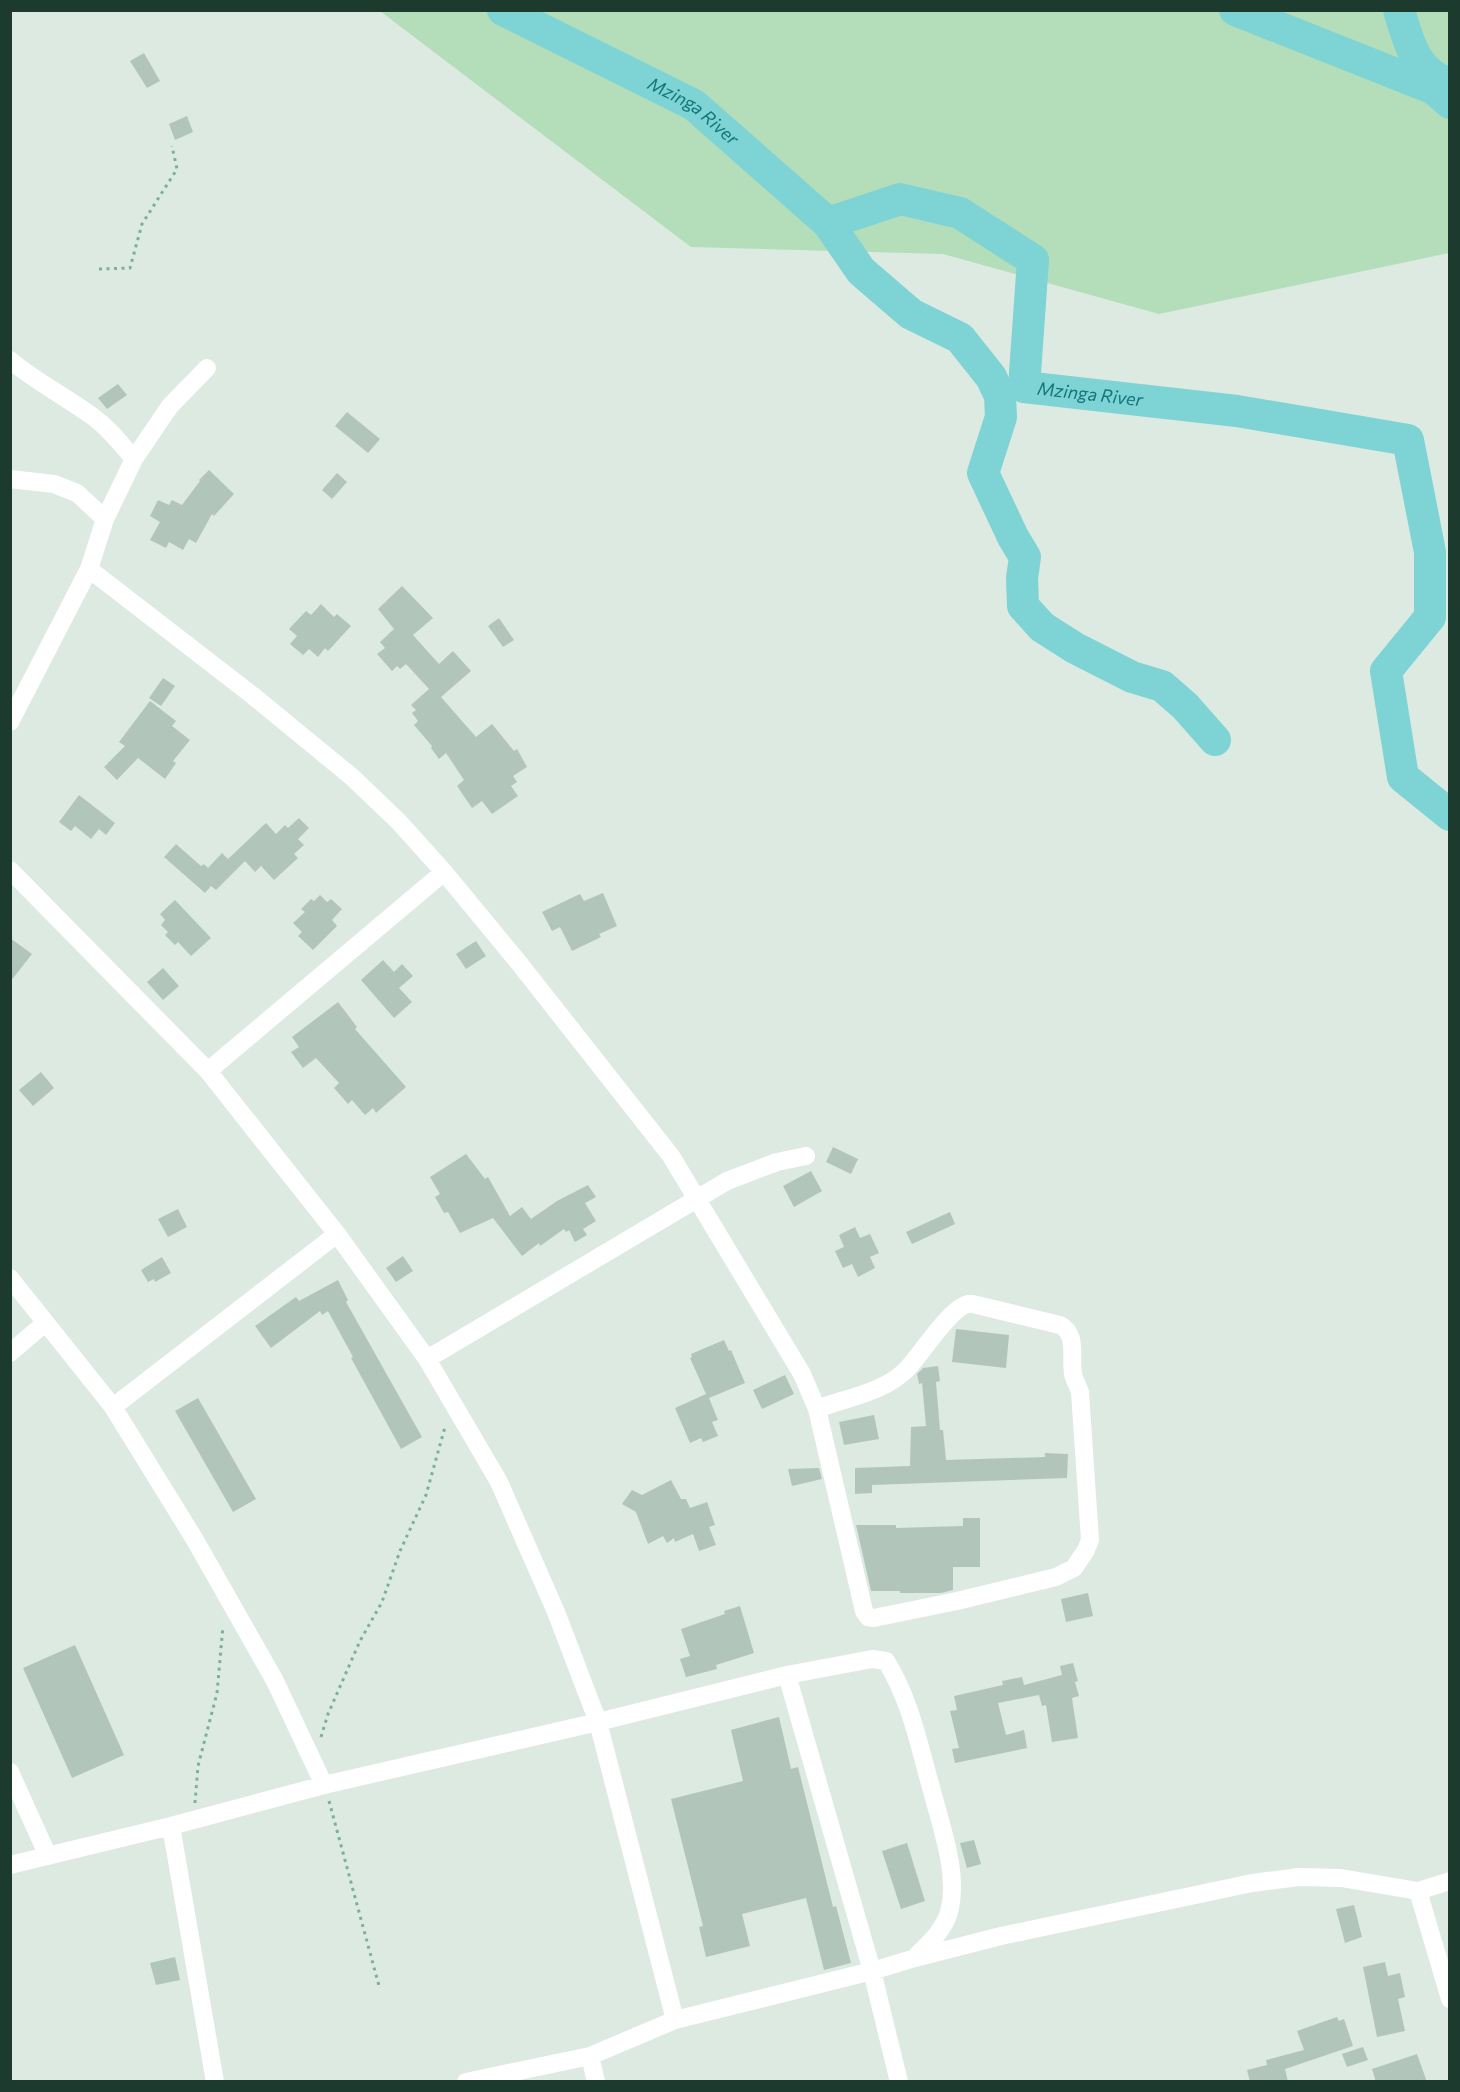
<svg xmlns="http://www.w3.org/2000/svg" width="1460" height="2092" font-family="Commissioner,sans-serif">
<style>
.green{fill:#b3deb9}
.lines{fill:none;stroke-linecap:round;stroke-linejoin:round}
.river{stroke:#7ed3d5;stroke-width:32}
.building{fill:#b2c5bb}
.path{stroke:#7ab198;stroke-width:3;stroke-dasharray:3 4.5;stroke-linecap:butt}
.minor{stroke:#fff;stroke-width:18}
.labels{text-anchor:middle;stroke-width:4.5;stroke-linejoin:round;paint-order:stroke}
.water-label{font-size:18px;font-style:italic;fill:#13767a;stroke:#edf7f0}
</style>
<rect width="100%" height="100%" fill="#dceae2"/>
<path class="green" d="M380,11h1069v242l-290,61 -216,-60 -252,-7z"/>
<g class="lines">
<g class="river">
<path id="s1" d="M503,10l191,95 134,118 72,-24 60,14 73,47 -9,127 213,24 171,29 22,112v65l-44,54 17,106 47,38"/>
<path d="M1235,10l199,79 16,14"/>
<path d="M1399,10c9,30 16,63 50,73"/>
<path d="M828,223l33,48 50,43 49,24 31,39 9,19 1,21 -18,56 30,64 12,20 -3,21 1,28 19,21 33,21 57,29 30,9 23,20 30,34"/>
</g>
</g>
<path class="building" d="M144,53l16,28 -13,7 -17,-27z
M187,116l6,16 -18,8 -6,-16z
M118,384l9,11 -20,14 -9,-11z
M347,412l33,27 -12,14 -33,-27z
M209,470l25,24 -20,22 -2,-2 -16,29 -7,-4 -6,11 -14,-8 -3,6 -16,-8 10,-18 -10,-6 8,-16 11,5 3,-5 10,5 18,-24 -1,-1z
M337,473l10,9 -15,17 -10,-9z
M402,586l31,32 -20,17 26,29 14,-13 18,20 -30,26 35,40 16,-13 22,27 3,-2 10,18 -14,9 4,6 -6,4 7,10 -26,18 -10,-13 -10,7 -15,-22 7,-6 -18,-27 -7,6 -8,-11 1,-2 -18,-21 4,-4 -6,-8 4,-3 -5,-5 18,-16 -23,-25 -6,5 -3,-3 -5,5 -15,-17 8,-6 -5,-6 14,-13 -16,-20z
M321,604l13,13 3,-3 14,12 -23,25 -3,-3 -7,9 -9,-8 -6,6 -13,-11 7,-8 -8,-7 17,-18 5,4z
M499,618l15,22 -11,7 -15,-21z
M163,678l12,8 -14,20 -12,-8z
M150,701l26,20 -4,5 18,14 -17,21 3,2 -11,16 -27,-21 -21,22 -13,-13 21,-21 -6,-4z
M79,795l36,28 -9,12 -7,-6 -8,10 -16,-13 -4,5 -12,-9z
M299,818l10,10 -11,11 6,6 -10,9 4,4 -24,22 -13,-14 -6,6 -10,-11 -29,29 -5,-4 -6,7 -41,-36 12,-13 25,22 3,-2 4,4 14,-15 6,6 38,-36 10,11 9,-9 3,3z
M603,893l14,33 -18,8 2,3 -29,14 -12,-24 -8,4 -10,-19 38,-18 4,7z
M320,895l7,7 4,-3 11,10 -10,11 5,6 -24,24 -15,-14 4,-4 -9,-9 12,-11 -4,-3 10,-10 3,2z
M175,900l36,38 -20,18 -13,-14 -3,3 -10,-10 3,-3 -7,-7 4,-5 -5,-6z
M10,938l22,16 -22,28z
M476,941l10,15 -20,13 -10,-15z
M383,960l11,12 8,-8 11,12 -14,12 13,14 -18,16 -33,-38z
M163,968l16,18 -16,14 -16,-18z
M338,1002l19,25 -2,2 51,58 -30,26 -3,-5 -8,7 -13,-15 -4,4 -14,-16 5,-5 -23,-25 -13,10 -12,-16 8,-5 -7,-10z
M41,1072l13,16 -21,18 -14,-16z
M833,1147l25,12 -7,15 -25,-12z
M466,1154l19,25 3,-2 22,39 12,-9 9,12 26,-18 31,-16 8,12 -11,6 11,18 -13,8 4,6 -12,7 -6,-12 -3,2 -2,-3 -24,17 -1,-3 -17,13 -29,-38 -33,15 -12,-21 -4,1 -9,-16 5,-3 -10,-17z
M811,1171l11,20 -28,16 -11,-21z
M178,1209l9,18 -19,10 -10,-18z
M950,1212l5,12 -43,20 -6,-12z
M855,1227l5,11 10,-4 9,19 -9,4 5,11 -17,9 -6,-13 -9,4 -8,-17 9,-4 -5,-12z
M403,1256l10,15 -17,11 -10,-14z
M162,1257l9,16 -16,9 -1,-3 -6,3 -7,-12z
M338,1280l10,20 -2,2 76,135 -21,12 -50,-91 2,-1 -25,-46 -6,4 -2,-4 -49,37 -16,-22 41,-29 3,4z
M956,1329l53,6 -3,33 -54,-6z
M724,1340l5,11 2,-1 14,33 -36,15 9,22 -6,2 6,14 -15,6 -2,-4 -11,5 -15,-35 31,-14 -16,-36 2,-1 -1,-3z
M938,1366l2,15 -4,1 4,48h3l3,30 99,-3v-4l23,1 -1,24 -195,7v8l-17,1v-26l55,-2 1,-39 15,-1 -4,-43 -3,1 -2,-10 6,-6z
M785,1375l9,19 -32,15 -9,-19z
M198,1398l58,101 -23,13 -58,-101z
M874,1415l5,24 -35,6 -5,-23z
M819,1468l3,11 -30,7 -4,-17z
M671,1480l10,19h5l4,9 17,-6 8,23 -6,2 7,18 -17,6 -6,-17 -18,8 -1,-4 -7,5 -4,-7 -15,8 -12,-32 -14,-8 10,-14 10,5z
M963,1518h17v49h-27v23l-12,3h-41v-2h-29l-15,-66h40v3l67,-2z
M1088,1593l5,23 -27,6 -5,-23z
M740,1606l14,47 -38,12 1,4 -31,8 -6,-18 10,-3 -9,-27 44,-15 -1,-3z
M75,1645l49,110 -52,23 -49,-110z
M1073,1663l5,18 -3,1 4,14 -7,2 6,40 -26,4 -6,-37 -4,1 -3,-11 -41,8 8,32 18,-5 3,18 -72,15 -3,-14 7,-1 -9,-37 7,-1 -3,-14 49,-11 -1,-4 20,-4 2,8 38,-10 -2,-9z
M779,1717l12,52 7,-2 35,140 3,-1 15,57 -27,7 -18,-72 -64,16 8,32 -44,11 -7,-30 4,-1 -32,-127 72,-18 -12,-51z
M974,1840l7,24 -14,4 -7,-25z
M907,1843l18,58 -24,8 -19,-58z
M1354,1905l8,32 -17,6 -9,-34z
M175,1957l5,23 -24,5 -6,-22z
M1385,1962l3,14 12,-3 5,24 -7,2 7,32 -28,6 -14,-70z
M1337,2017l2,4 5,-2 9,27 -68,23 3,13h-38l-3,-12 20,-5 -1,-5 38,-10 -7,-19z
M1363,2047l5,13 -21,7 -5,-13z
M1417,2054l10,28h-51l-4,-13z"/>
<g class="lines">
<path class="path" d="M99,269l31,-1 12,-44 35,-55 -5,-23
M321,1737l7,-23 32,-73 22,-39 18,-51 26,-56 19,-68
M329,1801l50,185
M195,1803l3,-37 19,-73 6,-67"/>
<path class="minor" d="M10,360c26,22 55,36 82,56 17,12 29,28 42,43
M10,479l44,5 23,9 28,26
M89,569l163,126 100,82 47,45 45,50 75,91 152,193 131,218 15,35 47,202 4,6 6,1 83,-17 99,-24 18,-9 12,-18 4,-10 -10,-148c-2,-6 -6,-13 -7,-18 -3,-17 5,-40 -13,-49l-83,-20c-3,-1 -6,-2 -9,-1 -17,3 -47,50 -60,64 -22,24 -62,30 -91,41
M10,722l79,-153 16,-50 29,-60 36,-53 37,-38
M10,870l198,201 129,163 90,125 72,123 57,130 42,110 77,298
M208,1071l236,-199
M10,1278l103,129 82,133 80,141 49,104
M10,1353l35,-30
M427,1359l300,-178 50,-19 29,-6
M113,1407l224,-173
M787,1675l85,-16 14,2c25,40 33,85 46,130 9,35 26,81 18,117 -4,20 -20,35 -34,48
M10,1772l38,84
M171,1826l44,256
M10,1865l161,-39 153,-41 274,-63 189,-47 85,296 27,111
M1418,1891l32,108
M590,2056l6,26
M466,2082l124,-26 85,-36 197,-49 43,-13 86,-22 251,-53 47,-6 42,1 77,13 32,-10"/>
</g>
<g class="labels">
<g class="water-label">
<text dy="6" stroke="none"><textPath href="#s1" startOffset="216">Mzinga River</textPath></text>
<text dy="6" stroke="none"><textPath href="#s1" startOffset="810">Mzinga River</textPath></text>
</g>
</g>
<rect width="1460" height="2092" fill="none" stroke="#1d3a2f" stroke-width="24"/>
</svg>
